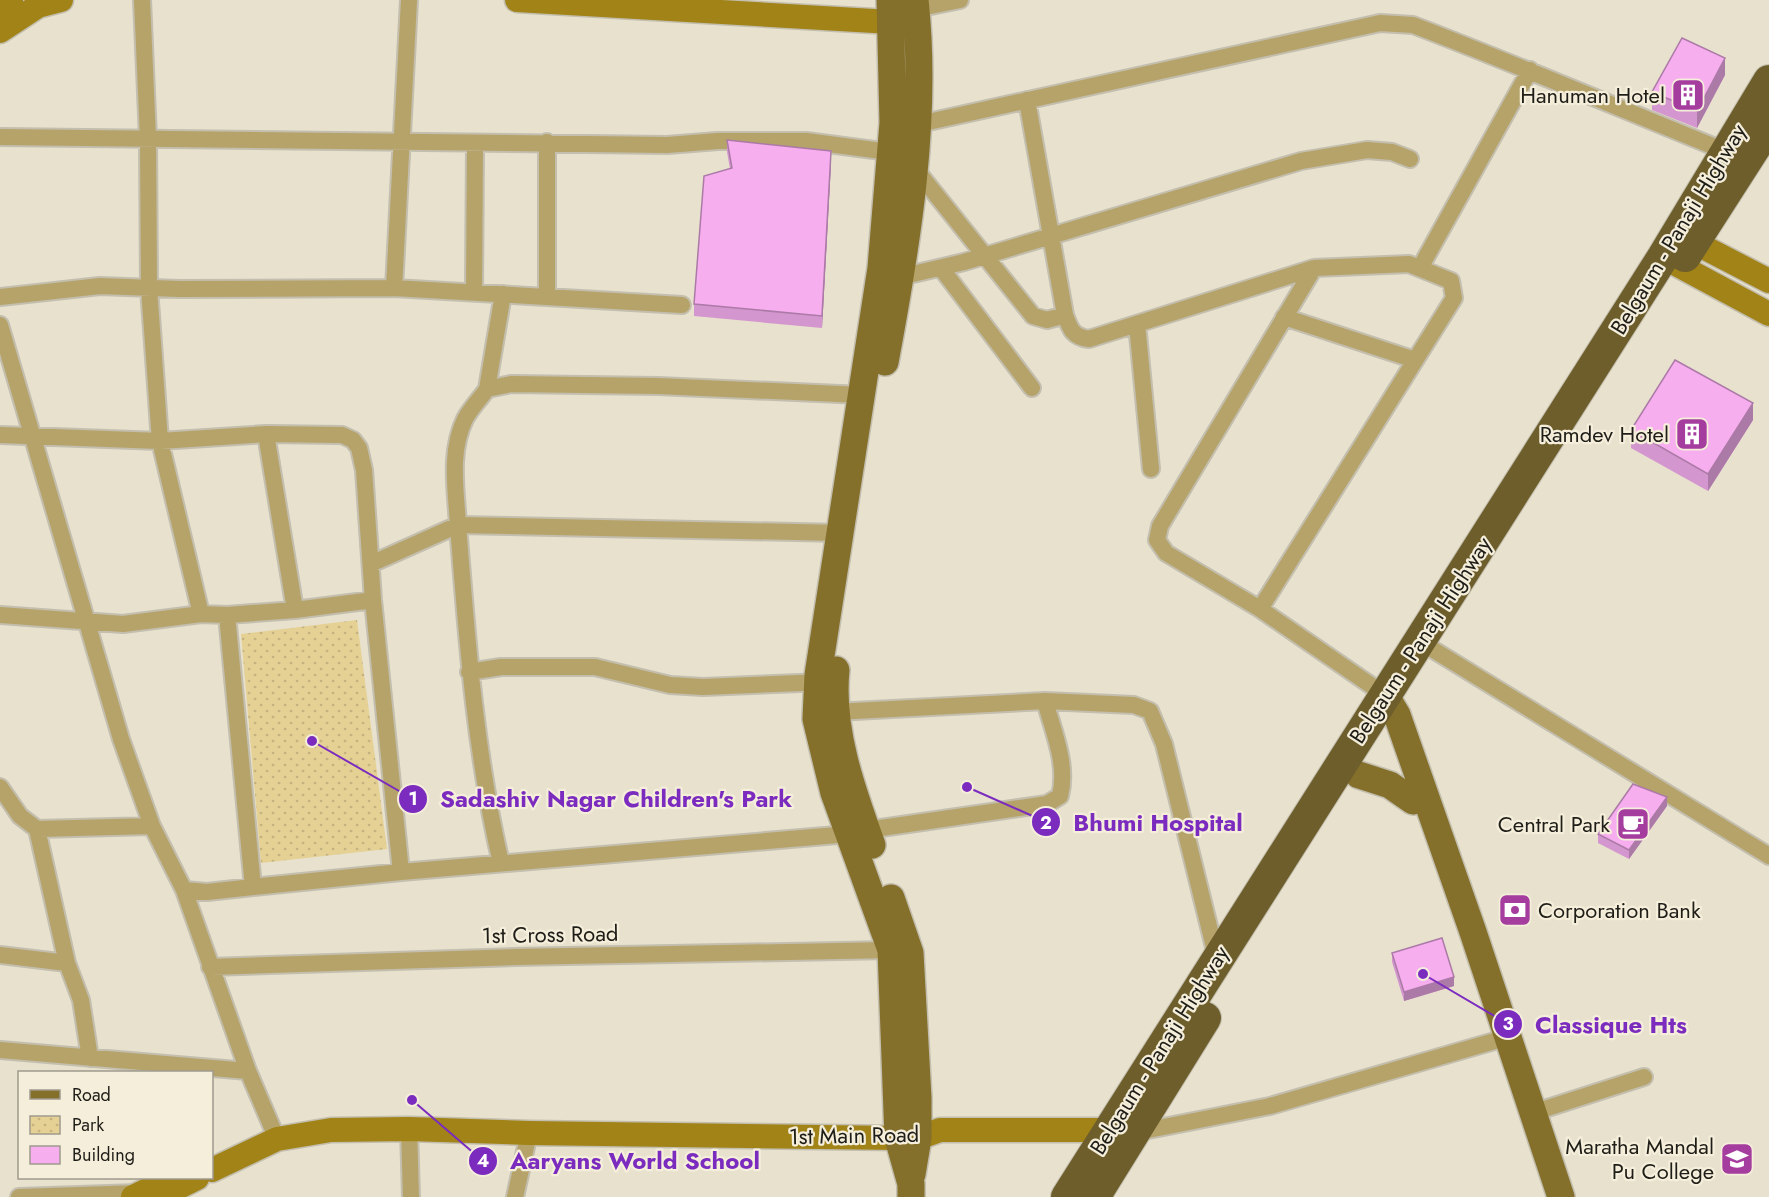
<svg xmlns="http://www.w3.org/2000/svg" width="1769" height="1197" font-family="Jost,sans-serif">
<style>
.park{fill:url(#park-dots)}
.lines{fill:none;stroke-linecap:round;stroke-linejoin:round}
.street-casing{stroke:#c3bead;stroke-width:20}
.secondary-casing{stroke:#c3bead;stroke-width:27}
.primary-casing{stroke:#c3bead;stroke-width:30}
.highway-casing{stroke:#c3bead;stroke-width:34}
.street{stroke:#b6a369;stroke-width:16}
.secondary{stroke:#a18317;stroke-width:24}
.primary{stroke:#846f2b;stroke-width:27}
.highway{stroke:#6e5e2c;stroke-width:32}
.wall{fill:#d496ce}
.shaded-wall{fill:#ac7aa7}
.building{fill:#f6aeef;stroke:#ac7aa7;stroke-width:1.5}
.labels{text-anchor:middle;stroke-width:4.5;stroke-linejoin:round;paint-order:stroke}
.poi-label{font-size:22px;fill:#1f1d17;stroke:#f4eedb;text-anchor:end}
.street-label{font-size:22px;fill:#1f1d17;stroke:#f4eedb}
.leader{fill:none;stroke:#7b2cbf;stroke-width:2}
.callout-dot{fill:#7b2cbf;stroke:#f4eedb;stroke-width:2}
.mark-label{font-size:18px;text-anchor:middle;font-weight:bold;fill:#fff}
.callout-label{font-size:24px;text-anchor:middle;font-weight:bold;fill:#7b2cbf;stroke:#f4eedb;stroke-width:4.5;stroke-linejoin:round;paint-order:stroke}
</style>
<defs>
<pattern id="park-dots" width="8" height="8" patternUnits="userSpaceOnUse" patternTransform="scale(1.5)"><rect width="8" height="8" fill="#e6d194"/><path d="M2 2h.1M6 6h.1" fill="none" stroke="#c5b37f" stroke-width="1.8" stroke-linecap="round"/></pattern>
</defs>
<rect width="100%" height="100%" fill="#e7e1ce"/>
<path class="park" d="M357,620l30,229 -126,14 -20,-229z"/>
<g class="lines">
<defs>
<path id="street" d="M142,0l6,138 1,150 11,153 41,173
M916,9l44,-9
M1027,100l38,215c5,14 8,22 24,24l225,-71 -154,258 -3,14 9,13 94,56 125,86
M909,123l10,1 461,-101 33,2c105,40 208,84 312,126
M0,137l667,8 51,-4h88l83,11
M913,166l120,150 14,4 18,-5
M941,268l91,120
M1420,268l110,-198
M900,277l64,-15 337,-101 66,-11 25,2 18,7
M394,288l15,-288
M474,293l1,-149
M0,297l100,-11 79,3 215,-1 288,17
M547,297v-155
M1284,317l131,43
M1137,324l14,145
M0,325l121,414 31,87 32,64 64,181 29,68
M487,389l16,-95
M266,434l29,176
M0,435l160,6 106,-7 76,1 11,5 6,8 5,22 9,130 28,272 448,-38
M373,563l85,-38c-2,-35 -9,-73 7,-106 6,-11 15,-20 22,-30l24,-5 147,2 204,9
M1260,609l194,-311 -3,-17 -42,-17 -95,4
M0,615l123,9 78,-10 26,1 68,-5 78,-10
M227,615l26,272 148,-15
M1419,641l350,215
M469,672l32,-5h94l75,18 33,2 122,-5
M835,712l210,-11 89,4 16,6 14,33 53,215
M0,787l20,29 17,13 115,-3
M867,830l180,-26 13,-8c8,-32 -7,-65 -15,-95
M501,863c-26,-111 -34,-224 -43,-338l383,8
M184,890l23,2 46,-5
M0,955l67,8 -30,-134
M67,963l14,37 9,58
M210,967l305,-10 376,-7
M0,1050l248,21
M1532,1113l112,-36
M409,1129l2,68
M1133,1133l137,-27 228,-66
M19,1197l120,-4
M515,1197l14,-64"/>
<path id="secondary" d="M517,0l374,22
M0,7l11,-7
M0,31l38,-25 23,-6
M1680,235l89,46
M1663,257l106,57
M212,1170l65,-31 54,-9 78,-1 120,4 369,5h20l22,-8h168
M133,1197l39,-19
M159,1197l38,-19"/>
<path id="primary" d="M890,0l3,123 -12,145 -63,407 -2,44 18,74 57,157 7,188 13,46v13
M885,362c22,-117 43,-243 30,-362
M836,670c-6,59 16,120 36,175
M1385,695l12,20 76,217 88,265
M1359,775l31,10 23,16
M891,898l19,55 8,145v40l-6,36"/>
<path id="highway" d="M1685,256l84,-131
M1067,1197l596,-940 106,-176
M1094,1197l111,-179"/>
</defs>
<use href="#street" class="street-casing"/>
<use href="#secondary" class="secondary-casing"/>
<use href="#primary" class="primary-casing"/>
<use href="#highway" class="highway-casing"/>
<use href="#street" class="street"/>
<use href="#secondary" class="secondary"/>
<use href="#primary" class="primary"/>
<use href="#highway" class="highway"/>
</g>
<path class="wall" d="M1725,75l-28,53 -45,-18v-18z
M727,140l104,23 -9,165 -128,-12v-12l36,-135 -3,-17z
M1753,420l-45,71 -77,-43v-18z
M1667,806l-38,53 -31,-16v-9z
M1392,953l62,33 -50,15 -12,-39z"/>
<path class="shaded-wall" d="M1725,58v17l-28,53v-17z
M831,151v12l-9,165v-12z
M1753,403v17l-45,71v-17z
M1667,797v9l-38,53v-9z
M1454,977v9l-50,15v-9z"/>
<path class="building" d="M1682,38l43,20 -28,53 -45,-19z
M727,140l104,11 -9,165 -128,-12 10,-128 28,-8z
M1675,360l78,43 -45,71 -77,-44z
M1633,784l34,13 -38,53 -31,-16z
M1442,938l12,39 -50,15 -12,-39z"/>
<defs>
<symbol id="building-square" viewBox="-11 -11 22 22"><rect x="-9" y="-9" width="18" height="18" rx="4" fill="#a53d9f" stroke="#f4eedb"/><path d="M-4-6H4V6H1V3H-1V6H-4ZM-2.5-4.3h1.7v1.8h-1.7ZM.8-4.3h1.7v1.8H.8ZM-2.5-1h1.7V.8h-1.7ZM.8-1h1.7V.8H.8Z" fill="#fff"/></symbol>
<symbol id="cafe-square" viewBox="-11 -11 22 22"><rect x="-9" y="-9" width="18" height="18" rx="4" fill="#a53d9f" stroke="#f4eedb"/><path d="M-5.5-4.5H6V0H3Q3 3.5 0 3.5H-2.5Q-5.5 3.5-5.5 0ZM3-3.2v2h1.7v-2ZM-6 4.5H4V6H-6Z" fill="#fff"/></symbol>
<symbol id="bank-square" viewBox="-11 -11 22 22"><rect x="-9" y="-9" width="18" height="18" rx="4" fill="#a53d9f" stroke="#f4eedb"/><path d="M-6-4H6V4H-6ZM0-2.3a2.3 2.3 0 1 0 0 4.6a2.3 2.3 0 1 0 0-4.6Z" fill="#fff"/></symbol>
<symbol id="university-square" viewBox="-11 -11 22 22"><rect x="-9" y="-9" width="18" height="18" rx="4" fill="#a53d9f" stroke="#f4eedb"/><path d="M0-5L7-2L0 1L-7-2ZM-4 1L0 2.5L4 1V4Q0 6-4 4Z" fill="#fff"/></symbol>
</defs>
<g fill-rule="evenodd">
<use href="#building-square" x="1669" y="76" width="38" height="38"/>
<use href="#building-square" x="1673" y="415" width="38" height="38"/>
<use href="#cafe-square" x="1614" y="805" width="38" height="38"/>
<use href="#bank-square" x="1496" y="891" width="38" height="38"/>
<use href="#university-square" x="1718" y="1140" width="38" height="38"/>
</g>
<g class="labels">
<g class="poi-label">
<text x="1665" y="103">Hanuman Hotel</text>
<text x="1669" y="442">Ramdev Hotel</text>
<text x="1610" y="832">Central Park</text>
<text x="1538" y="918" text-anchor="start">Corporation Bank</text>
<text x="1714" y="1154">Maratha Mandal<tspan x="1714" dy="25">Pu College</tspan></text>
</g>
<g class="street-label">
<text transform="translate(1678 229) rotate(-59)" y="8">Belgaum - Panaji Highway</text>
<text transform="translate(1420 640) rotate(-57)" y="8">Belgaum - Panaji Highway</text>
<text transform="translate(550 934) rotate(-1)" y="8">1st Cross Road</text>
<text transform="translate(1159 1050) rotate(-58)" y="8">Belgaum - Panaji Highway</text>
<text transform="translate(854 1135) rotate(-1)" y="8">1st Main Road</text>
</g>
</g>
<path class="leader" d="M312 741L413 799M967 787L1046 822M1423 974L1508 1024M412 1100L483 1161"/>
<g class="callout-dot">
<circle cx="312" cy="741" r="6"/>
<circle cx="967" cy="787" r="6"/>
<circle cx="1423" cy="974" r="6"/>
<circle cx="412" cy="1100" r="6"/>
<circle cx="413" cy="799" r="15"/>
<circle cx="1046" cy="822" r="15"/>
<circle cx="1508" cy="1024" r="15"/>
<circle cx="483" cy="1161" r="15"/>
</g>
<g class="mark-label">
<text x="413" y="805">1</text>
<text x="1046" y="829">2</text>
<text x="1508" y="1030">3</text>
<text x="483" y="1167">4</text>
</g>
<g class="callout-label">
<text x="616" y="807">Sadashiv Nagar Children's Park</text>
<text x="1158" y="831">Bhumi Hospital</text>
<text x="1611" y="1033">Classique Hts</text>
<text x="635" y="1169">Aaryans World School</text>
</g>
<rect x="18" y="1071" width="195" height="108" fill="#f4eedb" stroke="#9f9a8d" stroke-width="1.5"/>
<rect x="30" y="1090" width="30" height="9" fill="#846f2b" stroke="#9f9a8d" stroke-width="1.5"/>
<text x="72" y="1101" font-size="18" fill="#1f1d17">Road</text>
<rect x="30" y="1116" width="30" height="18" fill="url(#park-dots)" stroke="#9f9a8d" stroke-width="1.5"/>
<text x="72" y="1131" font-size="18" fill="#1f1d17">Park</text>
<rect x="30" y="1146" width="30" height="18" fill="#f6aeef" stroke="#9f9a8d" stroke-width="1.5"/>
<text x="72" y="1161" font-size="18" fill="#1f1d17">Building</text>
</svg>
